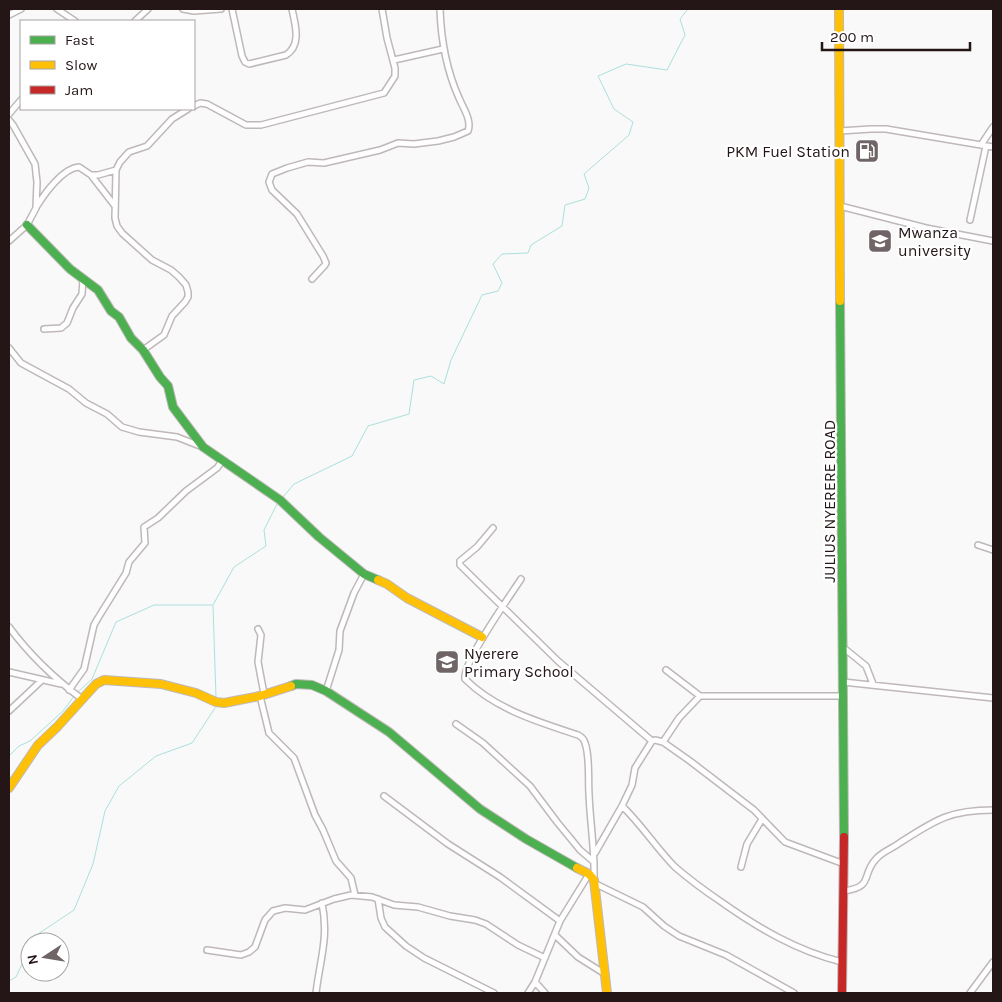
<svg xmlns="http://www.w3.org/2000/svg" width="1002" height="1002" font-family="Karla,sans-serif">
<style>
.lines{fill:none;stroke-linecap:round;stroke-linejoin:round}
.stream{stroke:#abe0dd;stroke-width:1}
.street-casing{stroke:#bfb8b8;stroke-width:8}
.fast-casing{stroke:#bfb8b8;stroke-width:10}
.slow-casing{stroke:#bfb8b8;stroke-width:10}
.jam-casing{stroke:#bfb8b8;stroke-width:10}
.street{stroke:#fefefe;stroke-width:5}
.fast{stroke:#4caf50;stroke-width:8}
.slow{stroke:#ffc107;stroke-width:8}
.jam{stroke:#c62828;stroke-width:8}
.labels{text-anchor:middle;stroke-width:4.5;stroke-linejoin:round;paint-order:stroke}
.poi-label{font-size:16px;fill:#241617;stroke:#fff;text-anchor:start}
.street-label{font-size:16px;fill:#241617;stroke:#fff}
</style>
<rect width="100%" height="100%" fill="#f9f9f9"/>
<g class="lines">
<path class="stream" d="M283,497l11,-13 58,-28 16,-30 41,-12 5,-34 17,-4 13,8 7,-24 31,-65 16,-4 4,-8 -9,-19 9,-10 26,-1 3,-8 31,-19 3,-21 20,-6 4,-11 -5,-14 45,-39 4,-13 -19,-13 -16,-33 28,-12 41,6 18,-35 -5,-16 8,-10
M213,606l3,91
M78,692l14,-13 24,-57 38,-17h59l21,-38 32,-21 -2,-16 13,-26
M9,756l10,-10 11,-5 33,-30 12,-16
M33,942l2,-6 39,-26 19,-46 12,-53 14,-25 37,-30 36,-13 23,-35
M9,981l7,-4 14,-30"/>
<defs>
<path id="street" d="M57,9l18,12
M183,9l11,2 27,-2
M232,9l10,47 3,6 4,2 37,-9c16,-10 9,-31 6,-46
M9,15l12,-6
M135,21l13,-12
M394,60l49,-11
M194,106l6,-3 7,1 39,21h15l123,-32 11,-17v-8l-8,-30 -5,-29
M9,114l12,-14
M9,120l4,5 22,39 2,18 -1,26 -9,17 -18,16
M840,131l31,-2h15l107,18
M981,145l12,-18
M91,175l24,31
M37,206c8,-13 26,-38 42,-39l12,8h7l18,-5
M840,206l86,22 67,13
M970,220l16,-74
M312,279l13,-14 1,-2 -3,-7 -26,-42 -25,-24 -3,-8 3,-8 15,-6 21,-6 16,1 56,-13 18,-7 16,1 24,-3 16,-4 14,-6c4,-11 -5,-23 -9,-33 -13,-29 -18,-58 -19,-89
M44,329l17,-1 6,-5 6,-15 9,-14 1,-15
M9,348l12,15 48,26 17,14 21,11 15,13 17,5 38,5 23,9
M143,350l21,-15 8,-19 13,-14 3,-5v-5l-2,-7 -7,-8 -8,-7 -19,-10 -30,-27 -5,-7 -2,-8 1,-48 4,-8 9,-10 18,-6 25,-27 16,-10
M493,528l-16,19 -17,14v4l98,96 94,80
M978,545l15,5
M521,579c-11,17 -59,84 -56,100 30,30 73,43 113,56 4,2 6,4 7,8 5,13 3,36 4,51 1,28 6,56 5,85
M9,627c20,27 46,52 73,72
M258,629l3,6 -3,27 6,32
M845,649l21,17 7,18
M666,670l34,26
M9,672l52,12
M843,682l150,16
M69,690l15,-21 10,-44 4,-7 28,-45 3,-11 16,-19 -1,-16 14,-9 28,-27 31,-23 5,-7
M326,691l13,-41 1,-19 14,-38 10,-19
M260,696l9,37 25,25 21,57 8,15 13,31 15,17 4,17
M9,711l33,-31
M456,724l27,19 47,43 27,36 23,28 14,12
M652,741l3,-1 8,2 27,19 64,49 31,32 59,22
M663,742l16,-24 21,-22h143
M384,796l64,48 52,33 60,44
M622,806c20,19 34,42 53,61 14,12 30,24 45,34 38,27 77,50 122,61
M595,853l27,-47 10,-21 3,-17 17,-27
M741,867l6,-23 15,-25
M596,884l47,23 21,19 15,10 47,19 68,38
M844,891c30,-4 17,-16 32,-32 6,-7 15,-10 22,-15 36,-23 50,-34 95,-34
M378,899l3,19 4,9 21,19 18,12 70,35
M555,935l23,22 27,17
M207,950l34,5 8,-3 6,-5 10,-27 8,-9 12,-3 20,2 29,-11 17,-4 21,2 22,8 24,2 32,9 25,4 11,4 32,21 27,13
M535,982l10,11
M316,993c4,-34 13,-55 6,-90
M528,993l7,-11 25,-61 29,-47
M970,993l23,-31"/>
<path id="fast" d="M27,225l43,44 28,21 13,21 8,6 12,21 12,12 17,27 8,9 5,21 30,40 77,53 39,37 45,37 14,6
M840,301l4,536
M291,686l5,-2 16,1 14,6 63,41 91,77 46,30 51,29"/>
<path id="slow" d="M839,9l1,292
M378,580l9,4 20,14 75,39
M9,788l29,-43 20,-19 38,-42 8,-4 57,4 35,9 20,9 8,1 36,-7 31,-10
M577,868l12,6 5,6 13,113"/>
<path id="jam" d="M842,993l2,-156"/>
</defs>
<use href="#street" class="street-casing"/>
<use href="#fast" class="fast-casing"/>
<use href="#slow" class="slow-casing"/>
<use href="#jam" class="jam-casing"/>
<use href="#street" class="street"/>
<use href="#fast" class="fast"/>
<use href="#slow" class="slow"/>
<use href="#jam" class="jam"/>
</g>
<defs>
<symbol id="fuel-square" viewBox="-11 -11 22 22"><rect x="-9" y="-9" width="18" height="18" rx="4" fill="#6f6566" stroke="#fff"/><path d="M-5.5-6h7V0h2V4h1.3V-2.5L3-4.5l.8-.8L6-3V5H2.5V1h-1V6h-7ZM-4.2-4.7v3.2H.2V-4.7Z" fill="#fff"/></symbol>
<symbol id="university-square" viewBox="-11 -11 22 22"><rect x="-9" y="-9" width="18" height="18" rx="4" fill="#6f6566" stroke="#fff"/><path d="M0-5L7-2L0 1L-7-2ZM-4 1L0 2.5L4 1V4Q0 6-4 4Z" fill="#fff"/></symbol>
<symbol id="school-square" viewBox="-11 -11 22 22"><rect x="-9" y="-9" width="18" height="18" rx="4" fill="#6f6566" stroke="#fff"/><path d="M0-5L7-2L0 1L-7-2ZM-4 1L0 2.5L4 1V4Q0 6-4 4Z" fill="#fff"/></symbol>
</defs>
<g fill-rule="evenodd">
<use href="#fuel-square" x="853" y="137" width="28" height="28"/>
<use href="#university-square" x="866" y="227" width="28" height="28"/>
<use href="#school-square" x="433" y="648" width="28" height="28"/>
</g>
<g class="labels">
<g class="poi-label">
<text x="850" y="157" text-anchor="end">PKM Fuel Station</text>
<text x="898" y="238">Mwanza<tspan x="898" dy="18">university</tspan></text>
<text x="464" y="659">Nyerere<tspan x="464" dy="18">Primary School</tspan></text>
</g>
<g class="street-label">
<text transform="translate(829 501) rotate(-90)" y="6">JULIUS NYERERE ROAD</text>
</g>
</g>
<rect width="1002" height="1002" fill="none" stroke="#241617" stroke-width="20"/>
<rect x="20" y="20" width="175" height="90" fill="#ffffff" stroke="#a7a2a2"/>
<rect x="30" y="36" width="25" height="8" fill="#4caf50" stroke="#a7a2a2"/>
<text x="65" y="45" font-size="15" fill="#241617">Fast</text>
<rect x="30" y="61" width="25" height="8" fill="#ffc107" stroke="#a7a2a2"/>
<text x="65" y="70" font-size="15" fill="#241617">Slow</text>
<rect x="30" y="86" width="25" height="8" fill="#c62828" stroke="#a7a2a2"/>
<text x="65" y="95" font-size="15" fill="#241617">Jam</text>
<g transform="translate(45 957) rotate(258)"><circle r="24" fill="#ffffff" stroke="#a7a2a2"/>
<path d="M0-4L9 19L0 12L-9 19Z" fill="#6f6566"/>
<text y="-8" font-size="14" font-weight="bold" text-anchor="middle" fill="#241617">N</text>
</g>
<path d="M822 42v8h148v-8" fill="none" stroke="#241617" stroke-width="2.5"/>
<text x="830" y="42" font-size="15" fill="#241617" stroke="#ffffff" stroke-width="4" paint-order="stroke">200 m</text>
</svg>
